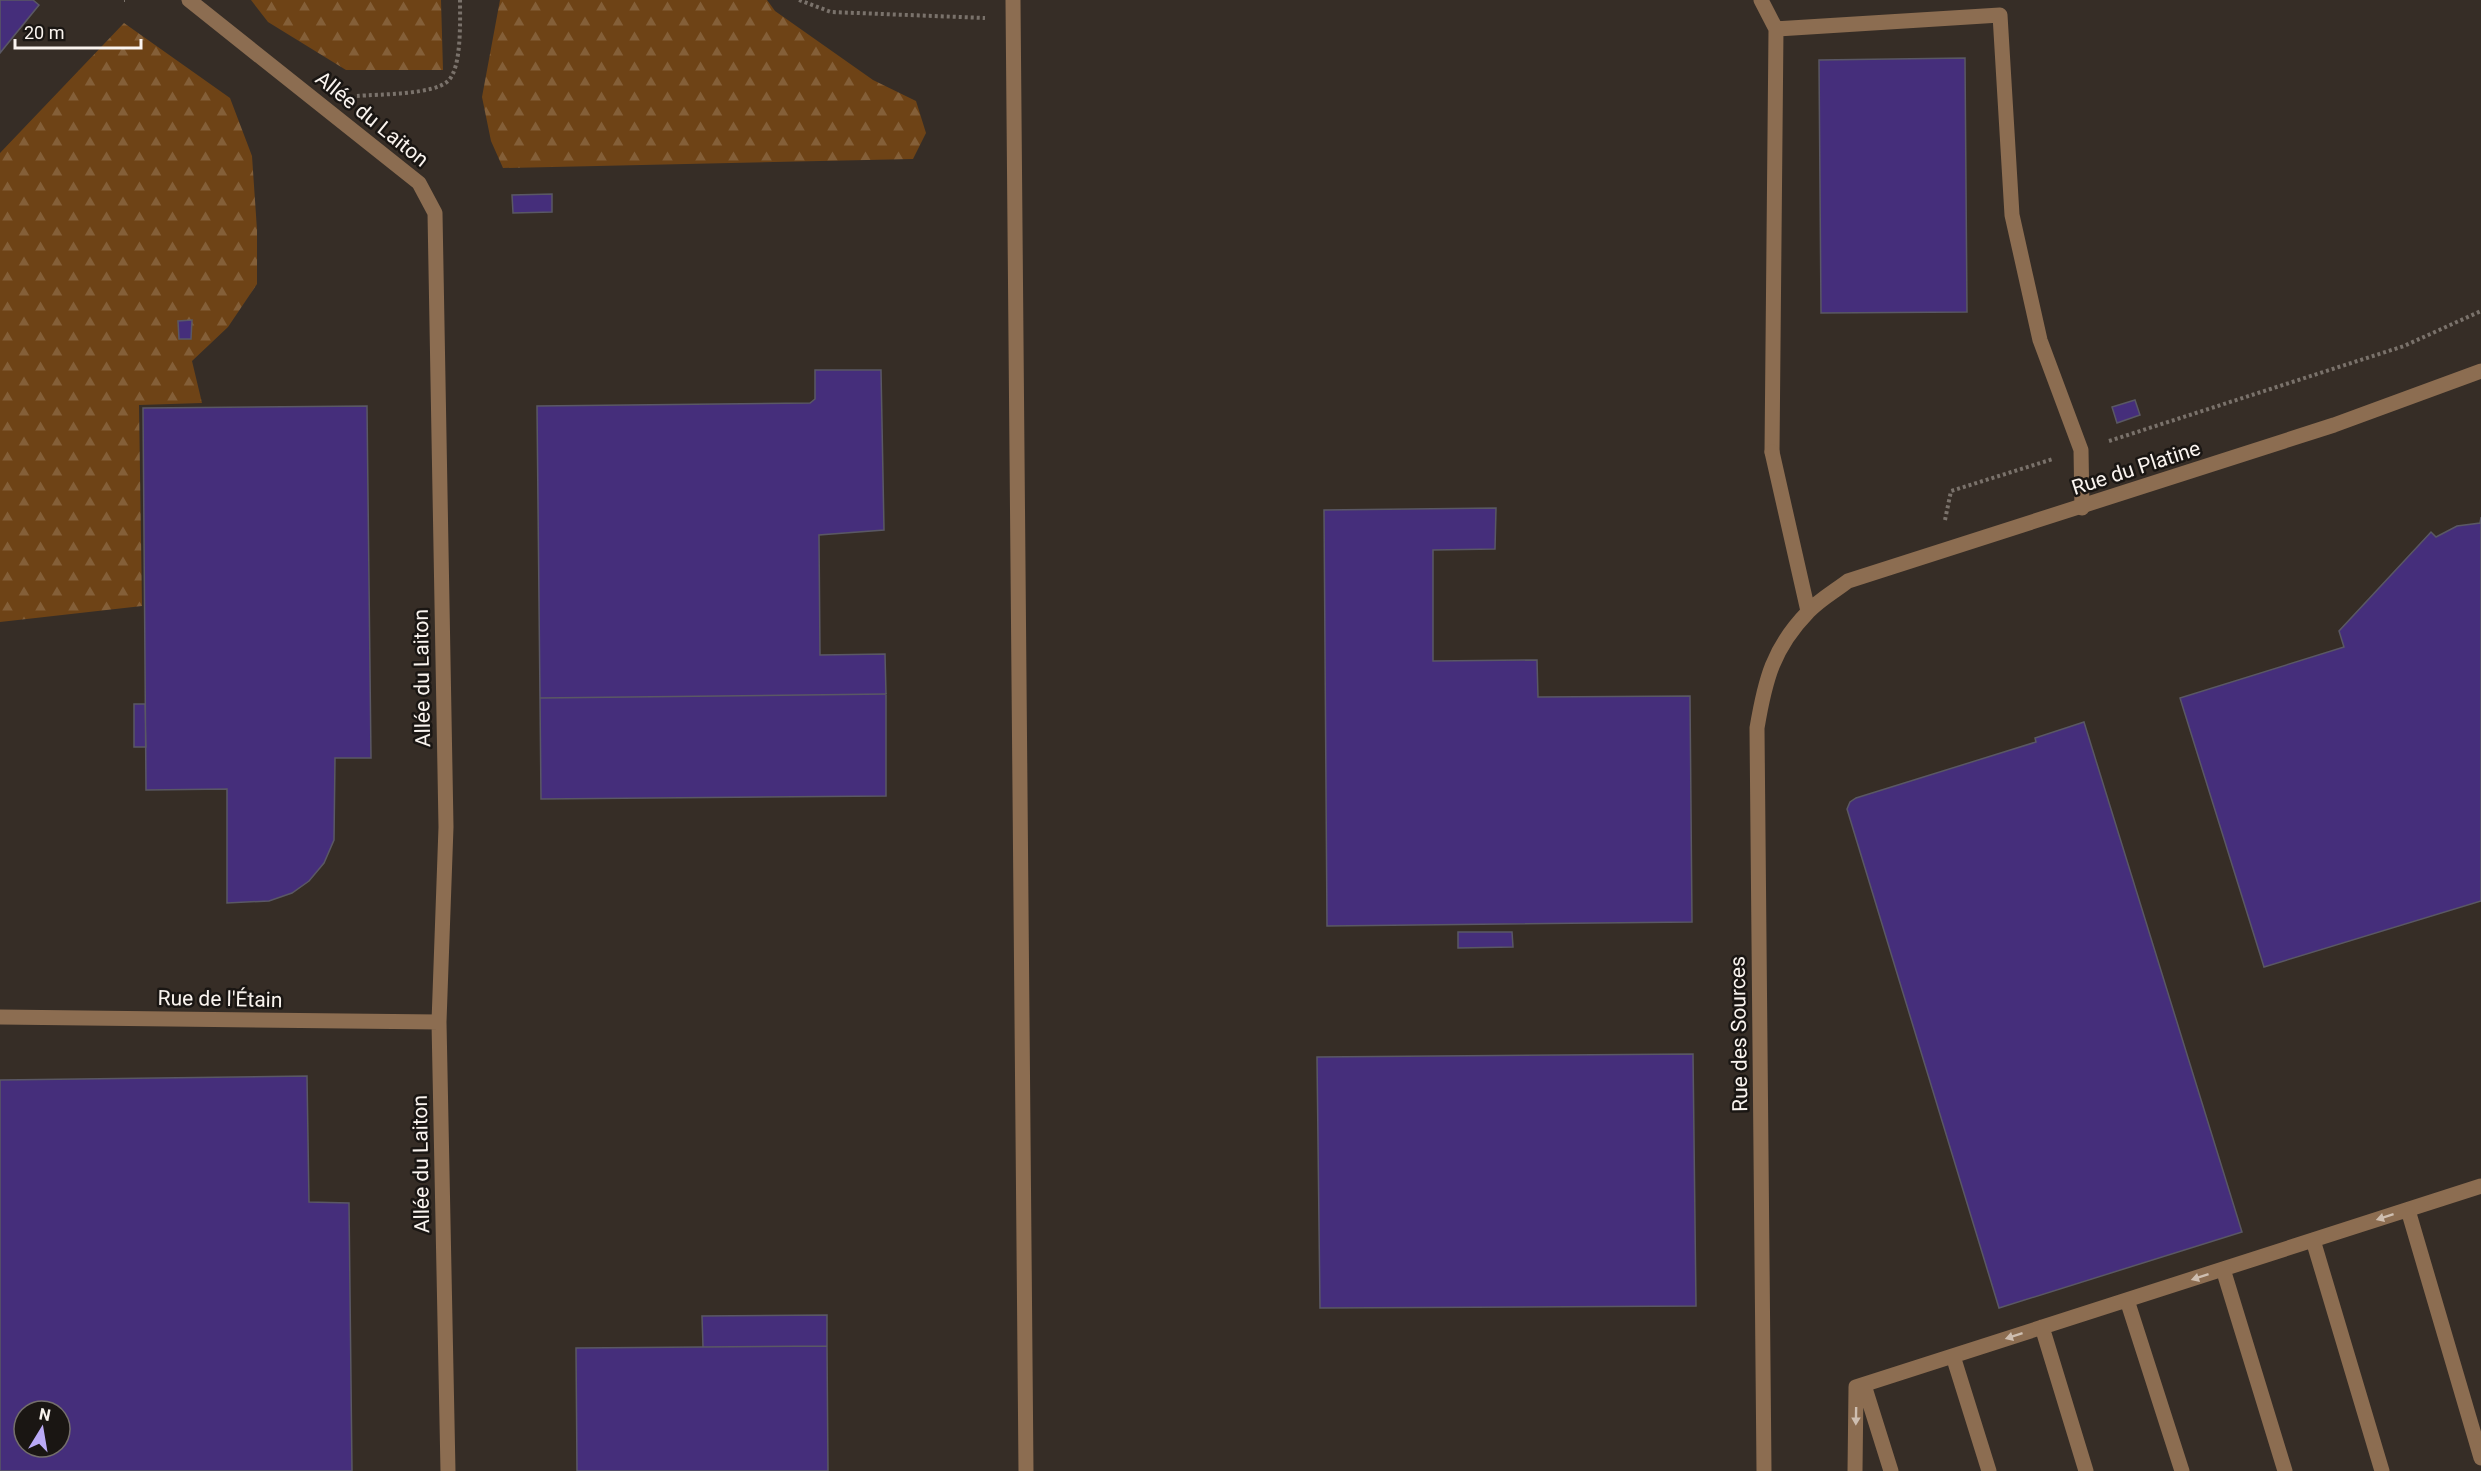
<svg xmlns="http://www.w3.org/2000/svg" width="2481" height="1471" font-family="Roboto,sans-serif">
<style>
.forest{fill:url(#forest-firs)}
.building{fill:#452e7b;stroke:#5a5864;stroke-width:1.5;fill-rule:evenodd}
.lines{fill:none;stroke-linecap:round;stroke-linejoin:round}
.path{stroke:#7a726b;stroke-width:4;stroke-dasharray:3 3;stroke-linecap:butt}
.service{stroke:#8c6d51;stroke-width:15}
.minor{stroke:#8c6d51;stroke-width:15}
.tertiary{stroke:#8c6d51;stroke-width:15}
.oneway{fill:#cebeb0}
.labels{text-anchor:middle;stroke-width:5;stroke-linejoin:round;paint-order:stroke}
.street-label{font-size:21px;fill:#faf4ef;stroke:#1a1613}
</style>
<defs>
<pattern id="forest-firs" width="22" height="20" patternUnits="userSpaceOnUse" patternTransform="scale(1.5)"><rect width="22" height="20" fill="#6e4316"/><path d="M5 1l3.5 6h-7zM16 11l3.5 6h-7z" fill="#845f38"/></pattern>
</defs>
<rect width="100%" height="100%" fill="#362d26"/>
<path class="forest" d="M251,0h190l2,70h-97l-78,-48z
M500,0h267l8,11 98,69 43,21 10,32 -13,26 -410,9 -12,-27 -9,-44z
M124,23l106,75 22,58 5,74v54l-29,43 -36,34 10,42 -63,2 3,201 -142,16v-469z"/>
<path class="building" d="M0,0h33l6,5 -39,48z
M1965,58l2,254 -146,1 -2,-253z
M552,194v18l-39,1 -1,-18z
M192,320l-1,19h-12l-1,-18z
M815,370h66l3,160 -65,5 1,120 65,-1 1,40 -346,4 -3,-292 273,-3 5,-4z
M2135,400l5,15 -23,8 -5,-16z
M367,406l4,352h-36l-1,82 -10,23 -15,18 -17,12 -23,8 -42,2v-114l-81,1 -3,-382z
M1496,508l-1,41 -62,1v111l104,-1 1,37 152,-1 2,226 -365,4 -3,-416z
M2481,517v384l-217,66 -84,-269 164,-51 -5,-16 92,-99 5,5 21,-11 23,-3z
M886,694v102l-345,3 -1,-101z
M134,704h11l1,43h-12z
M2084,722l158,510 -243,76 -152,-499 3,-7 6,-4 180,-56 -1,-4z
M1458,932h54l1,15 -55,1z
M1693,1054l3,252 -376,2 -3,-251z
M307,1076l2,126 40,1 3,268h-352v-391zM24,1411h36v36h-36z
M827,1315v31l-124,1 -1,-31z
M827,1346l1,125h-251l-1,-123z"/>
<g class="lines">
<path class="path" d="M124,0h1
M799,0l32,12 154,6
M357,96c22,-2 76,-1 91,-15 14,-13 12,-62 12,-81
M2109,441l295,-95 77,-35
M1945,520l6,-29 102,-32"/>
<path class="service" d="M1761,0l15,29 -4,423
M1776,29l224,-14 12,200 28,125 41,110 1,58
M2408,1210l73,248
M2313,1240l69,231
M2223,1269l62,202
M2127,1300l55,171
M2042,1327l44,144
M1953,1356l36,115
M1864,1385l27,86
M1855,1471l1,-84 625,-201"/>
<path class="minor" d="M189,0l230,183 16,30 11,614 -7,195 9,449
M1772,452l36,159
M0,1017l439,5
M1764,1471l-7,-743c8,-48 16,-80 51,-116 11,-12 27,-21 40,-31l486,-156 147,-54"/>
<path class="tertiary" d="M1013,0l13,1471"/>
</g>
<defs><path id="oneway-solid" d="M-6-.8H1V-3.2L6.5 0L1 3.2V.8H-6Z" transform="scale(1.5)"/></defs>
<g class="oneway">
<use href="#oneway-solid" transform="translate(2385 1217) rotate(162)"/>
<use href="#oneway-solid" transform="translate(2200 1277) rotate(162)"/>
<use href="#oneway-solid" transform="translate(2014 1336) rotate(162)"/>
<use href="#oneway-solid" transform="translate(1856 1416) rotate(91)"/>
</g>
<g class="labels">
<g class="street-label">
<text transform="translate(372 119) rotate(39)" y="7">Allée du Laiton</text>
<text transform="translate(2136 468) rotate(-18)" y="7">Rue du Platine</text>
<text transform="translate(422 678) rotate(-91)" y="7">Allée du Laiton</text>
<text transform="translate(220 999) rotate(1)" y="7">Rue de l'Étain</text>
<text transform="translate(1739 1034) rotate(-91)" y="7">Rue des Sources</text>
<text transform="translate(421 1164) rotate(-91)" y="7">Allée du Laiton</text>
</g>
</g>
<g transform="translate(42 1429) rotate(11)"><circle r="28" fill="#1a1613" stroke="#746f6b" stroke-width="1.5"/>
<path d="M0-4.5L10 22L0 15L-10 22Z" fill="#baaaf7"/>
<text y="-9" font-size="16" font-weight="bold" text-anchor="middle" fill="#faf4ef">N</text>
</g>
<path d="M15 39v9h126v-9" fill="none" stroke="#faf4ef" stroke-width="3"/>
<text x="24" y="39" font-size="18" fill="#faf4ef" stroke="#1a1613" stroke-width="4.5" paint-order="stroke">20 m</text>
</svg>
